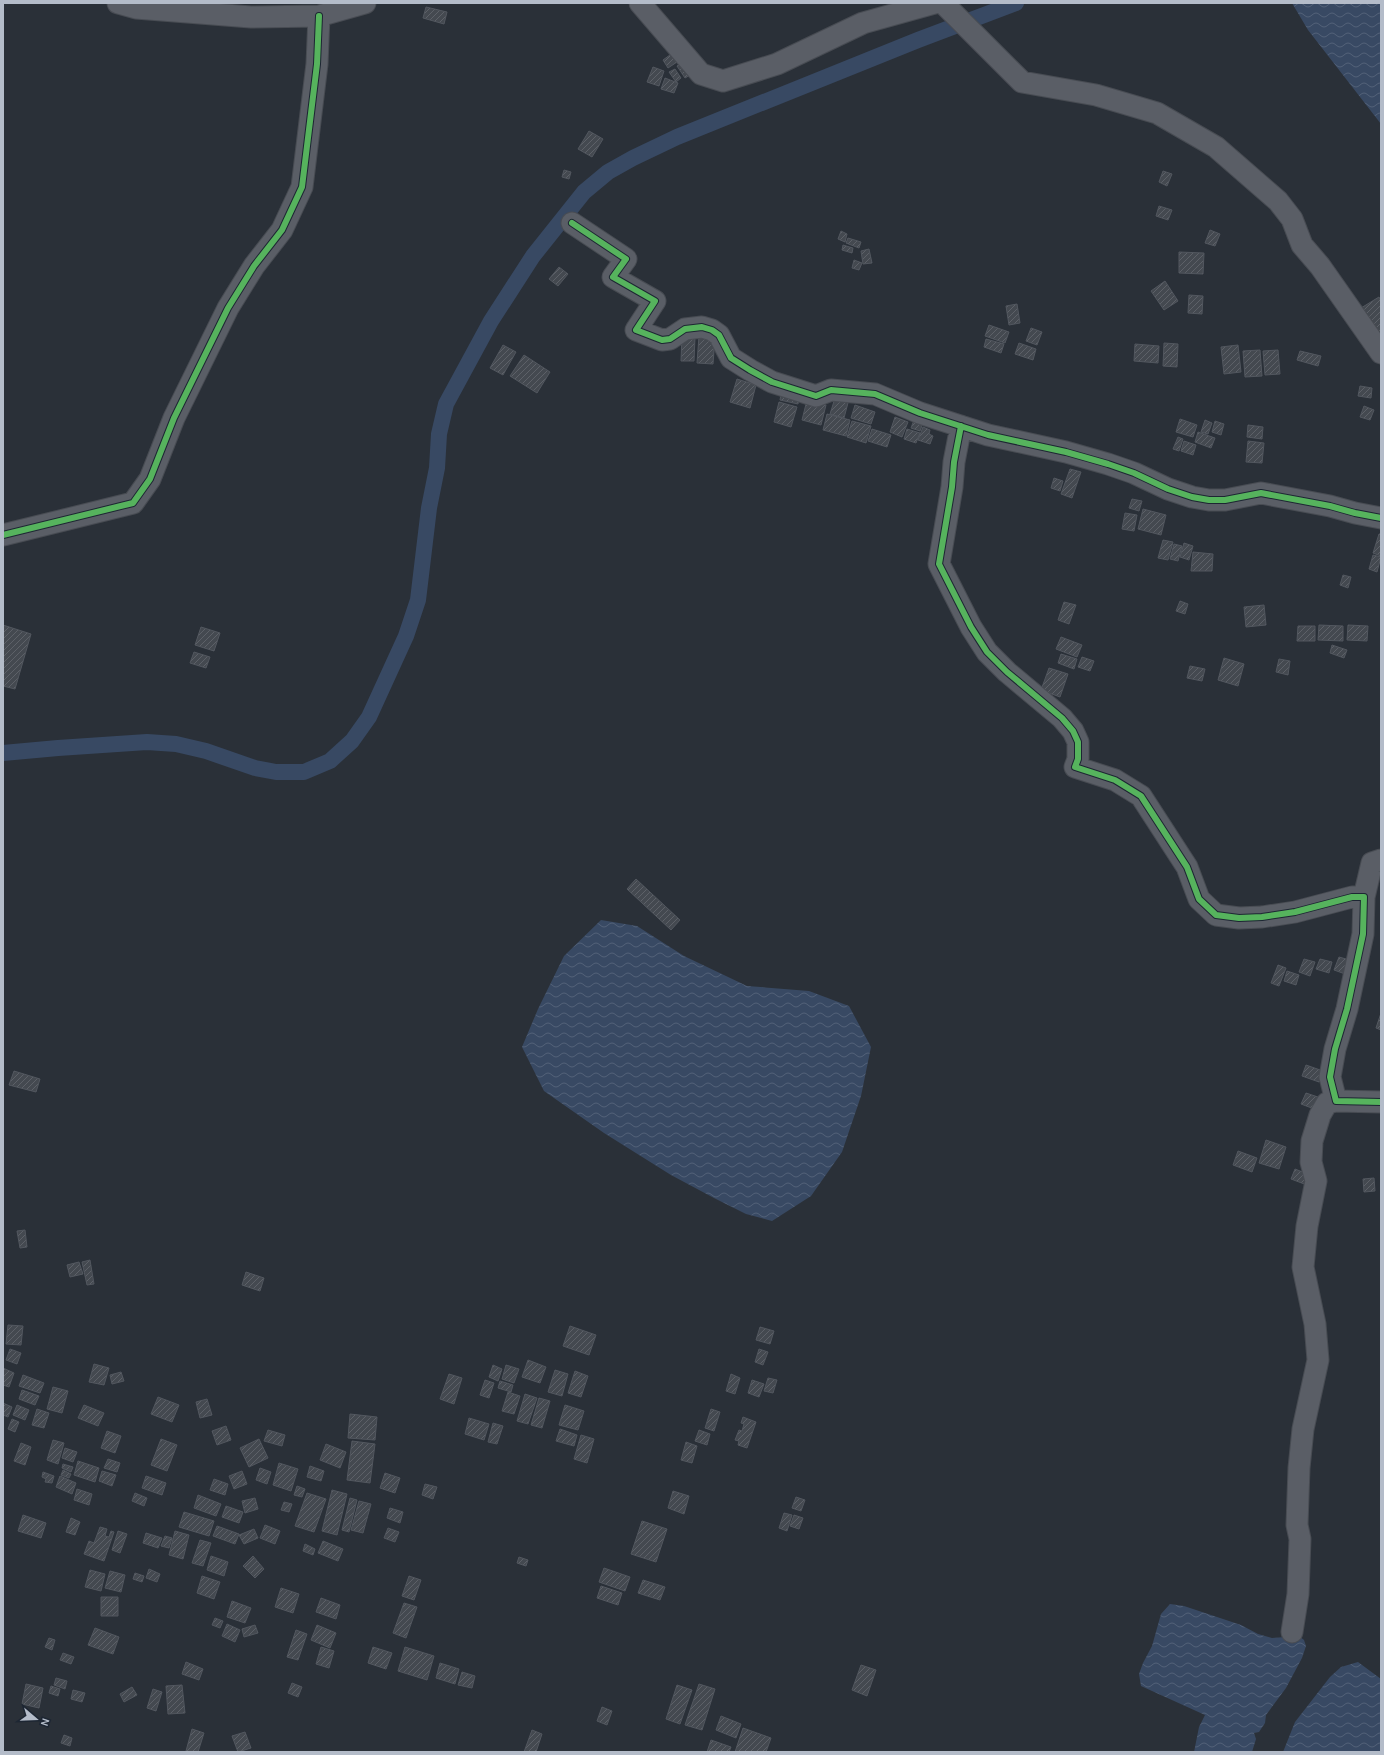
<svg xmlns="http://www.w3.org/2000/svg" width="1384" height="1755" font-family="Karla,sans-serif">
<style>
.water{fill:url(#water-waves)}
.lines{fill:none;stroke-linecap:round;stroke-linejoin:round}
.canal{stroke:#384963;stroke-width:16}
.building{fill:url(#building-hatch);stroke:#52575f}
.minor-casing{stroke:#484c53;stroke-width:23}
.minor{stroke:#5a5e66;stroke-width:21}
.cycleway-casing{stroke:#1d2633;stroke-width:8}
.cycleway{stroke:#56b35d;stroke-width:6}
</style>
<defs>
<pattern id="water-waves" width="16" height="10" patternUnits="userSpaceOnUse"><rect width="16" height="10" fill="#384963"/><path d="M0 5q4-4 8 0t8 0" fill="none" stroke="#526178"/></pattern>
<pattern id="building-hatch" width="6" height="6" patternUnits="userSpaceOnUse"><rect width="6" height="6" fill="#444950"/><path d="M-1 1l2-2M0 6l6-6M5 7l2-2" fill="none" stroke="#5d6168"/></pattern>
</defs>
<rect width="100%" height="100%" fill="#2a3038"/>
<path class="water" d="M1292,3h89v121l-73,-94z
M601,920l36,6 47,30 63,30 62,5 40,15 22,41 -10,49 -19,56 -31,44 -39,25 -26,-7 -32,-16 -43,-23 -67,-42 -60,-42 -22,-44 16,-38 26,-53z
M1170,1604l14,2 57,19 17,9 14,4 27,-2 5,4 2,6 -4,12 -16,30 -20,27 -1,8 -6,9 -5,1 2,6 -4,13h-58l5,-25 6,-12 -64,-29 -2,-12 4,-11 9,-17 9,-32z
M1358,1662l23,17v73h-98l12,-30 35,-45 11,-10z"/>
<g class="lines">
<path class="canal" d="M3,753l55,-5 89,-6 29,2 30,7 49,17 21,4h28l26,-11 22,-20 17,-24 37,-81 12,-36 11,-92 8,-40 2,-34 7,-30 45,-83 42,-65 51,-64 24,-20 25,-14 44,-21 241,-97 98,-37"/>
</g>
<path class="building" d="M426,7l21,5 -3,12 -21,-6z
M674,52l6,8 -12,8 -5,-8z
M684,61l8,13 -7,4 -8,-12z
M653,67l11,4 -5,15 -12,-4z
M675,69l6,9 -5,4 -7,-10z
M665,78l13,5 -4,10 -13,-4z
M589,131l14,8 -11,18 -14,-8z
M564,170l7,2 -2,7 -7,-2z
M1163,171l9,3 -5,12 -8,-4z
M1159,206l13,4 -4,10 -12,-4z
M1210,230l10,4 -5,12 -10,-3z
M841,231l6,3 -2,8 -7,-3z
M848,238l13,4 -2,6 -13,-5z
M843,245l10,3 -1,5 -10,-3z
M869,249l3,14 -9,1 -2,-13z
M1179,252l25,1 -1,21 -24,-1z
M854,260l8,3 -3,7 -7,-2z
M559,267l9,7 -10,12 -9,-7z
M1165,281l13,20 -14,9 -13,-19z
M1189,295l14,1 -1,18 -14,-1z
M1379,297l2,4v33l-4,3 -16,-29z
M1017,304l3,19 -11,2 -3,-19z
M989,325l20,7 -4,11 -20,-7z
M1031,328l11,4 -5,13 -11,-4z
M682,336l13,1 -1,24h-13z
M699,336l16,1 -2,27 -16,-1z
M986,339l18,5 -3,9 -17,-6z
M1019,343l17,6 -3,11 -18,-6z
M1164,343l14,1 -1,23 -14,-1z
M1135,344l24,2 -1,17 -24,-2z
M503,345l13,7 -13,23 -13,-7z
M1238,345l3,27 -17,2 -3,-27z
M1260,350l2,26 -17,1 -2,-26z
M1278,350l2,24 -15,1 -2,-24z
M1300,351l21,5 -3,10 -21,-6z
M524,355l26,17 -13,21 -27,-17z
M737,379l19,6 -6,23 -20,-6z
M1360,386l12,2 -1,10 -13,-2z
M782,389l18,4 -2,11 -18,-4z
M836,395l13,4 -5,19 -14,-4z
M807,400l19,5 -5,20 -19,-5z
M779,402l18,5 -6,20 -17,-5z
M855,405l20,7 -4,12 -20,-6z
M1364,406l10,4 -4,10 -10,-3z
M827,414l23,6 -4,16 -23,-6z
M895,417l13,5 -6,15 -12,-5z
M1180,419l17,6 -4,12 -17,-5z
M914,420l9,3 -3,8 -9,-3z
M1205,420l7,3 -4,11 -7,-2z
M852,421l19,5 -5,17 -19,-6z
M1215,421l9,3 -3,11 -9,-3z
M1248,425l15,2 -1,12 -15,-2z
M923,427l7,3 -1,4 4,2 -3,8 -12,-4z
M872,429l19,6 -4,12 -19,-6z
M907,429l13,4 -4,10 -12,-4z
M1198,432l17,6 -4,10 -16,-6z
M1178,437l5,2 -4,12 -6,-2z
M1184,441l12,4 -3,10 -12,-4z
M1248,441l16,2 -2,20 -16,-1z
M1070,469l11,3 -9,26 -11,-4z
M1054,478l9,3 -3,10 -9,-3z
M1132,499l10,2 -3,10 -10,-3z
M1143,509l23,6 -5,20 -23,-6z
M1125,513l12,2 -3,16 -12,-2z
M1379,534h2v22l-8,-3z
M1163,540l10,2 -5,18 -10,-2z
M1184,543l9,3 -4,14 -9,-3z
M1174,544l8,2 -4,15 -8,-2z
M1193,552l20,2 -1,17h-21z
M1373,555l8,2 -4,15 -8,-3z
M1343,575l8,2 -3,11 -8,-3z
M1180,601l8,3 -3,10 -9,-3z
M1064,602l12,3 -7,19 -11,-4z
M1264,605l2,20 -20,2 -2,-20z
M3,625l28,9 -16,55 -12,-3z
M1319,625l24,1v15l-25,-1z
M1348,625l20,1 -1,15 -20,-1z
M1298,626h17v15h-18z
M201,627l19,6 -6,18 -19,-6z
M1061,637l21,8 -5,12 -21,-8z
M1332,645l15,5 -3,8 -14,-5z
M194,652l16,5 -4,11 -16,-5z
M1061,654l16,5 -3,10 -16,-6z
M1082,657l12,4 -4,10 -12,-4z
M1224,658l20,6 -6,22 -20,-6z
M1279,659l11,2 -2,14 -12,-3z
M1190,666l15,3 -3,12 -15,-3z
M1049,668l19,6 -8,23 -19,-7z
M636,879l44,41 -9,10 -44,-41z
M1339,957l14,4 -5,14 -14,-5z
M1304,959l11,3 -5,14 -11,-4z
M1320,959l12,3 -3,11 -13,-4z
M1278,965l8,3 -7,18 -8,-3z
M1287,971l12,4 -3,10 -12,-4z
M1381,1013v17l-5,-2z
M1306,1065l17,6 -4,11 -17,-6z
M14,1071l26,8 -4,13 -27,-7z
M1306,1093l15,5 -4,12 -16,-6z
M1266,1140l20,7 -7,22 -20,-6z
M1238,1151l19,7 -5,14 -19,-7z
M1295,1169l15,6 -3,10 -16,-6z
M1374,1178l1,13 -11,1 -1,-13z
M25,1230l2,17 -7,1 -3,-17z
M90,1260l4,24 -7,1 -5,-23z
M79,1262l4,12 -13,3 -3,-12z
M246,1272l18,6 -4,13 -18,-6z
M8,1325l15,1 -2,19 -15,-1z
M570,1326l26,9 -7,20 -26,-9z
M760,1327l14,4 -4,13 -14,-4z
M10,1349l11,4 -4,11 -11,-4z
M759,1349l9,3 -5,13 -8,-3z
M528,1360l18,7 -6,16 -18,-6z
M94,1364l15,4 -5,17 -15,-3z
M493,1365l9,4 -4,12 -9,-4z
M506,1365l13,4 -5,14 -12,-4z
M3,1368l11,5 -5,14 -6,-2z
M555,1370l13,4 -6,22 -14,-4z
M575,1371l13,5 -7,21 -13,-4z
M121,1372l3,9 -12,3 -2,-9z
M449,1374l13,4 -8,26 -14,-5z
M731,1374l9,4 -5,16 -9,-3z
M23,1375l21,8 -4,10 -21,-7z
M768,1378l9,2 -4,13 -9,-2z
M485,1380l9,3 -5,15 -9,-3z
M752,1380l12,4 -5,13 -11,-4z
M500,1381l13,4 -2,7 -13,-4z
M53,1387l15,4 -6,22 -15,-4z
M22,1390l17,6 -4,9 -16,-6z
M508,1392l12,4 -6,18 -12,-3z
M525,1394l12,4 -9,26 -11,-3z
M158,1397l21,8 -7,17 -21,-8z
M539,1398l11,3 -8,27 -11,-3z
M207,1399l5,16 -12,3 -4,-16z
M3,1403l9,4 -4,10 -5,-2z
M17,1405l12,5 -4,10 -12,-5z
M84,1405l20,8 -6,13 -20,-8z
M565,1405l19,6 -6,19 -19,-5z
M37,1409l12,4 -5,15 -12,-3z
M711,1409l9,3 -6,19 -9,-3z
M350,1414l27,3 -2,23 -27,-2z
M743,1417l13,5 -9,26 -9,-3 1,-4 -4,-1 4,-10 3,1 2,-7 -3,-1z
M469,1418l20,6 -5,16 -19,-6z
M12,1419l7,3 -4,10 -7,-3z
M493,1423l10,3 -6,18 -9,-2z
M226,1426l5,14 -14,5 -5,-14z
M560,1429l17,6 -3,11 -18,-5z
M268,1430l17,5 -3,11 -18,-5z
M699,1430l11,4 -3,11 -12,-4z
M107,1431l14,5 -6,17 -14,-5z
M581,1435l13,4 -7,24 -13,-4z
M161,1439l16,6 -10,26 -16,-6z
M259,1439l9,19 -19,9 -9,-19z
M53,1440l11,3 -6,21 -11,-4z
M352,1441l23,3 -5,39 -23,-3z
M686,1442l11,4 -5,17 -11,-3z
M21,1443l10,4 -6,18 -11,-4z
M326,1444l20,8 -6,16 -20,-8z
M65,1448l12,4 -4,10 -11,-4z
M108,1459l12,4 -3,9 -13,-4z
M78,1461l21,7 -4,14 -21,-7z
M279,1463l19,6 -7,22 -18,-6z
M63,1464l10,3 -2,5 -9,-4z
M310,1466l14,5 -3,10 -14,-4z
M260,1468l11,4 -4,12 -11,-4z
M63,1470l8,4 -2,4 -8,-3z
M102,1471l14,4 -4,11 -13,-5z
M242,1471l5,13 -13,5 -5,-13z
M43,1472l11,4 -2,7 -7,-1 1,-3 -4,-2z
M385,1473l15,5 -5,15 -15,-5z
M60,1476l16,7 -4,11 -16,-7z
M146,1476l20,7 -4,12 -20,-7z
M214,1479l14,5 -3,11 -15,-5z
M425,1484l12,3 -4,12 -11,-4z
M297,1486l8,3 -3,8 -8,-2z
M77,1489l15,5 -3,11 -15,-5z
M332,1490l15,4 -10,41 -15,-4z
M673,1491l16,5 -5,18 -16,-6z
M135,1493l12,5 -3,8 -12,-5z
M307,1493l19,6 -12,33 -19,-6z
M198,1495l23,9 -5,12 -22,-8z
M796,1497l9,3 -4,11 -9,-3z
M255,1498l3,11 -13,4 -3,-12z
M350,1498l7,2 -8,32 -7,-2z
M359,1501l12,3 -8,29 -12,-3z
M284,1502l8,2 -3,8 -8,-2z
M226,1506l17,6 -4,11 -17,-6z
M390,1508l13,4 -3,11 -13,-5z
M184,1512l30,9 -5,15 -30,-9z
M784,1513l8,2 -5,16 -8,-3z
M23,1515l23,8 -5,15 -23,-7z
M794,1515l9,3 -4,11 -9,-3z
M71,1518l9,4 -5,13 -9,-3z
M642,1521l25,8 -11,33 -25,-8z
M265,1525l15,6 -5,13 -15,-6z
M217,1526l22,8 -4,10 -22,-8z
M100,1527l7,2 -2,7 4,1 2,-6 3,1 -10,29 -20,-7 5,-13 5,2z
M388,1528l11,4 -4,10 -11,-4z
M254,1529l4,9 -14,6 -5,-9z
M118,1531l9,3 -7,19 -8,-3z
M175,1531l14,4 -6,24 -14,-4z
M146,1533l16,5 -4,10 -15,-5z
M165,1536l7,2 -3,10 -8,-2z
M200,1540l11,3 -8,23 -11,-3z
M323,1541l20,8 -5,12 -20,-8z
M305,1544l10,5 -2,6 -10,-4z
M211,1556l17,6 -4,14 -17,-6z
M253,1556l11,13 -9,9 -12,-12z
M519,1557l9,3 -2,6 -9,-3z
M604,1568l26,9 -5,14 -26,-9z
M149,1569l11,5 -3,8 -11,-4z
M90,1570l15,4 -4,17 -16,-4z
M110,1571l15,4 -4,17 -16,-4z
M135,1573l9,3 -2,6 -9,-3z
M202,1576l18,6 -6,17 -17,-6z
M409,1576l12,4 -7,20 -12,-4z
M643,1580l22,7 -5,13 -22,-7z
M601,1586l21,7 -4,12 -21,-7z
M281,1588l18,6 -6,19 -18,-6z
M101,1597h17v19h-17z
M321,1598l19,7 -4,14 -20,-7z
M232,1601l19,7 -6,15 -18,-6z
M404,1603l13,4 -11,31 -13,-5z
M215,1618l8,3 -3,7 -8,-3z
M227,1624l13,6 -5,12 -13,-6z
M255,1625l3,8 -14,4 -2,-8z
M317,1625l19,8 -6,15 -19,-8z
M95,1628l24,9 -6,17 -25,-9z
M296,1630l11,4 -9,26 -11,-3z
M49,1638l6,2 -3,10 -7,-3z
M321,1647l13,4 -5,17 -13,-4z
M373,1647l19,6 -6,16 -18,-6z
M405,1647l29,9 -7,24 -29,-9z
M63,1653l11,4 -3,7 -11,-4z
M186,1662l17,7 -4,11 -17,-6z
M440,1663l19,6 -4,15 -19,-6z
M861,1665l15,5 -9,26 -15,-6z
M462,1672l13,4 -3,12 -14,-3z
M56,1678l11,3 -2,8 -11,-4z
M292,1683l10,4 -4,10 -10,-4z
M26,1684l17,4 -4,20 -17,-4z
M699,1684l16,5 -13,41 -17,-5z
M182,1685l3,28 -17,1 -2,-28z
M677,1685l15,5 -12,34 -14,-5z
M51,1686l9,3 -2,7 -9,-3z
M132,1687l5,8 -13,7 -4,-8z
M153,1689l9,3 -6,19 -9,-3z
M73,1690l12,3 -3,9 -11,-3z
M602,1707l10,4 -5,14 -10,-4z
M721,1716l20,8 -5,14 -20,-8z
M743,1728l28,10 -5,14h-31z
M192,1729l12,4 -6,19 -12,-1z
M532,1730l10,4 -6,18h-12z
M245,1732l6,16 -13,4 -6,-16z
M64,1735l8,3 -2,8 -9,-3z
M711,1740l20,7 -2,5h-22z"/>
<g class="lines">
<defs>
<path id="minor" d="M118,3l18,5 115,9 68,-1 46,-13
M640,3l61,71 22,7 54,-17 86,-41 72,-20
M943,3l79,79 74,13 61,18 59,34 62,54 14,18 10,26 18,21 61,87
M572,223l54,36 -13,18 42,24 -19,29 26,10 8,-1 15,-10 17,-2 10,3 7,5 12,23 19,12 22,12 44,14 15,-6 44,4 45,19 68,22 78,17 42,12 26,9 34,16 24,8 17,3h16l36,-7 69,13 25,7 26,5
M961,426l-7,36 -2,25 -13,77 32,63 16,25 20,20 55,46 11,13 5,11v17l-3,8 40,13 26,16 46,71 12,32 17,16 23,3 23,-1 33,-5 57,-15h12l-1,37 -16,75 -12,40 -5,28 6,24 45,1
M3,535l130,-32 17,-24 24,-61 54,-110 26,-42 28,-36 20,-43 15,-123 2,-48
M1364,897l8,-34 9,-3
M1292,1632l6,-38 2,-55 -3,-14 2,-57 4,-39 15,-69 -3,-36 -12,-57 4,-41 9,-45 -5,-19 1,-21 8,-26 7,-12 9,-2"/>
</defs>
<use href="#minor" class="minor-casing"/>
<use href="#minor" class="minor"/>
<defs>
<path id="cycleway" d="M572,223l54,36 -13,18 42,24 -19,29 26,10 8,-1 15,-10 17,-2 10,3 7,5 12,23 19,12 22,12 44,14 15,-6 44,4 45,19 68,22 78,17 42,12 26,9 34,16 24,8 17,3h16l36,-7 69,13 25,7 26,5
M961,426l-7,36 -2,25 -13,77 32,63 16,25 20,20 55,46 11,13 5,11v17l-3,8 40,13 26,16 46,71 12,32 17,16 23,3 23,-1 33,-5 57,-15h12l-1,37 -16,75 -12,40 -5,28 6,24 45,1
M3,535l130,-32 17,-24 24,-61 54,-110 26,-42 28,-36 20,-43 15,-123 2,-48"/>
</defs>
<use href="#cycleway" class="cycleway-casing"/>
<use href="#cycleway" class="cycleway"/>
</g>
<rect width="1384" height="1755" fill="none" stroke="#b4bcc9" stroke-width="8"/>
<g transform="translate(36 1719) rotate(109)" stroke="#1d2633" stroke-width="3" paint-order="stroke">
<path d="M0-3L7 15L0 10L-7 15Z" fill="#b4bcc9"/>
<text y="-6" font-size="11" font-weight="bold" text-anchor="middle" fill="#b4bcc9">N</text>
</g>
</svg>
